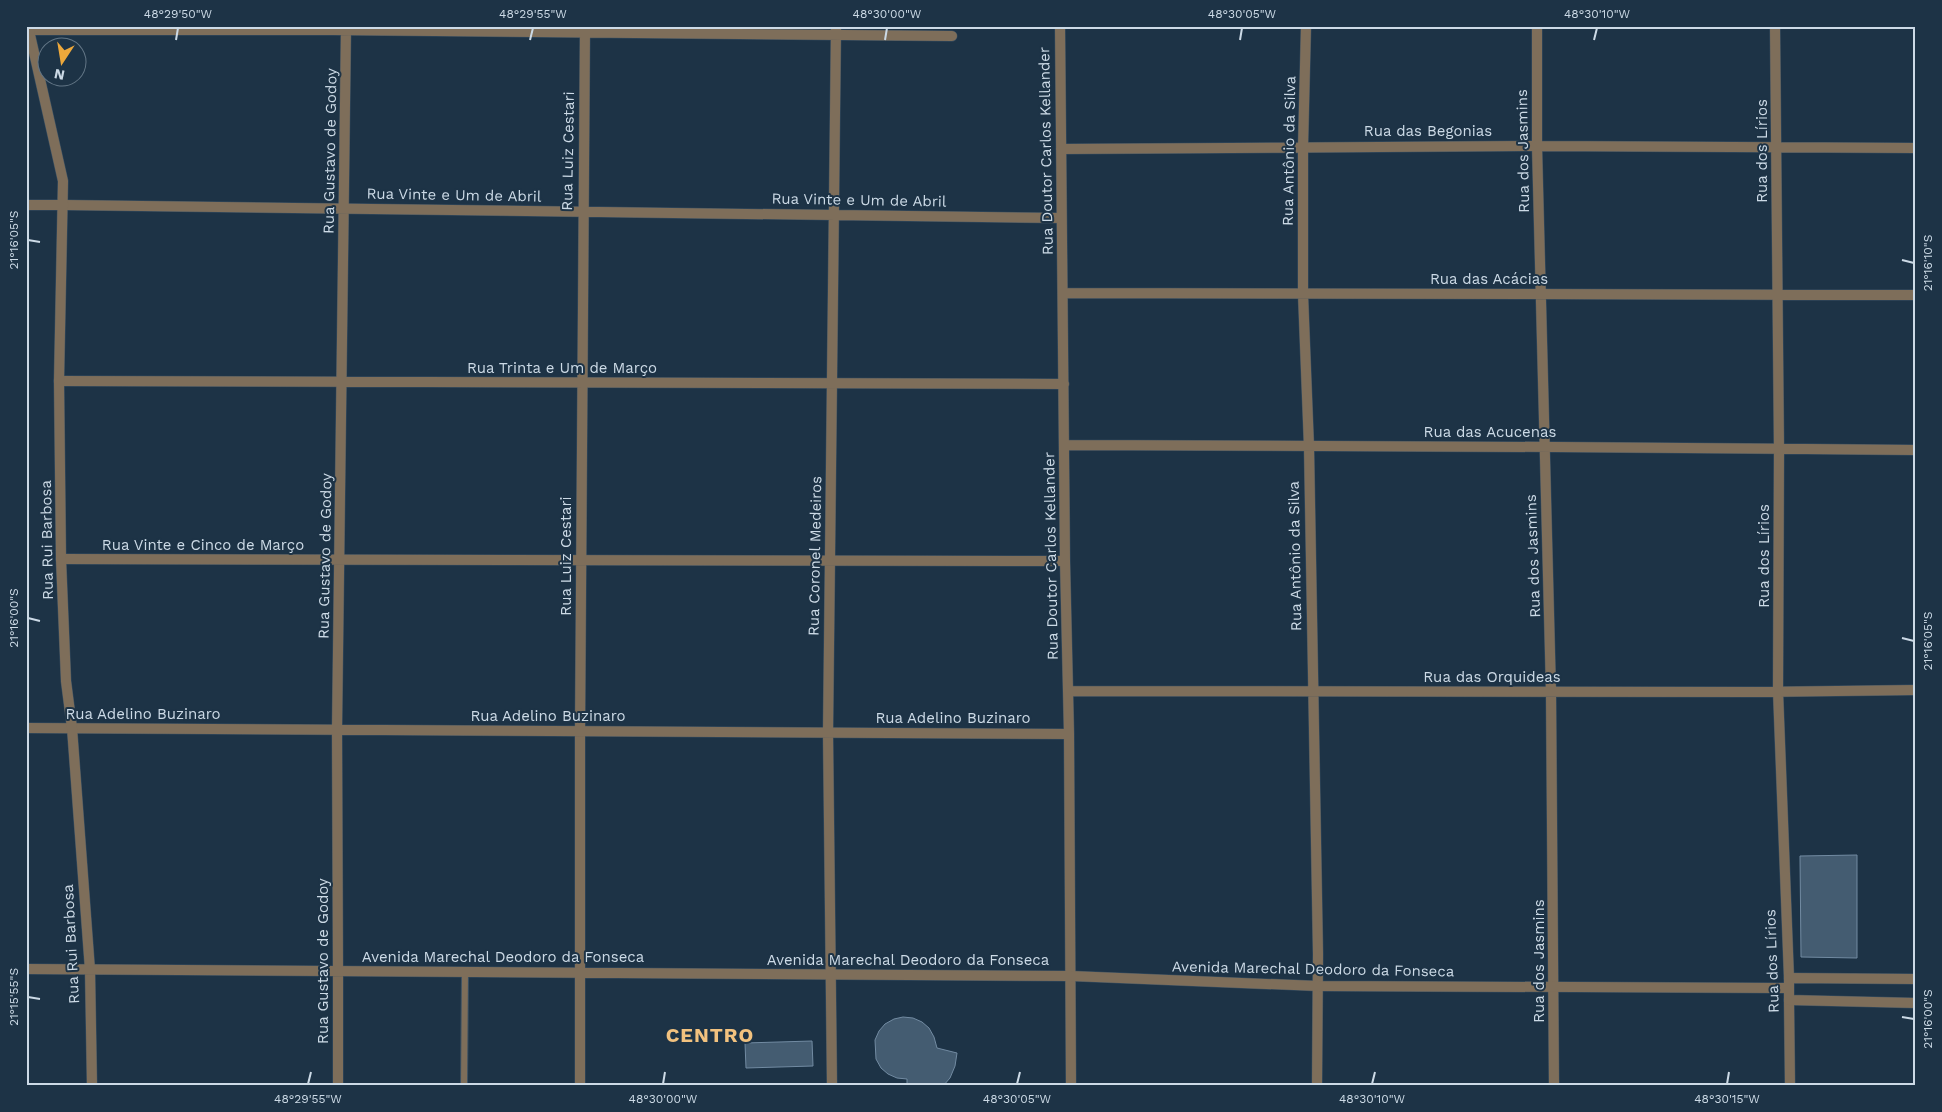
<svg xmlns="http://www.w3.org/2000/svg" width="1942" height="1112" font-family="'Work Sans',sans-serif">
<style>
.building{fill:#445c71;stroke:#728ba2}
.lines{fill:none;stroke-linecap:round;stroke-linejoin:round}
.service-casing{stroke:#3c5163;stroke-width:8}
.minor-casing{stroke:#3c5163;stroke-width:11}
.tertiary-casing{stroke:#3c5163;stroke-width:11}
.service{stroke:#7e6e5a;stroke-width:6}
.minor{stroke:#7e6e5a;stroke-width:10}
.tertiary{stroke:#7e6e5a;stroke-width:10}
.ticks{fill:none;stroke:#ccdae6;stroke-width:2}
.labels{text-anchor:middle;stroke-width:4;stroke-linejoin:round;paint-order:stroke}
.street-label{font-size:15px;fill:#ccdae6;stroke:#1d3346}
.district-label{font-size:20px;font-weight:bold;letter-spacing:1px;fill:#f2c27f;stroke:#1d3346}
.neatline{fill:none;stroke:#ccdae6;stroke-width:2}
.ticks-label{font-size:12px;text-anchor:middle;fill:#ccdae6}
</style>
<rect width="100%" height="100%" fill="#1d3346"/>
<path class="building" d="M1857,855v103l-56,-1 -1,-101z
M903,1017l10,1 9,4 7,6 5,9 3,11 20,5 -2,13 -5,12 -7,8h-36v-7l-10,-1 -9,-4 -7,-6 -5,-9 -1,-19 4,-9 6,-7 9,-5z
M812,1041l1,25 -67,2 -1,-25z"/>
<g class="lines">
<defs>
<path id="service" d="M464,1086l1,-114"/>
<path id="minor" d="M1060,26l5,535 4,173 2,352
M1306,26l-3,121v147l6,153 9,507 -1,132
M1537,26v120l14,546 3,394
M1775,26l4,424 -1,241 11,287
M29,30h304l619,6
M1061,149l476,-3 379,2
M64,205l997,13
M1063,293l853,2
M59,381l1005,3
M1064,445l491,2 361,3
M61,559l1004,2
M1068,691l696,1 152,-2
M26,728l1043,6
M338,971l-1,-241 9,-704
M580,972v-241l5,-705
M1789,1000l1,86
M832,1086l-4,-353 8,-707"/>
<path id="tertiary" d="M28,26l35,155 -4,200 2,178 5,122 6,47 18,242 2,116
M26,205h38
M26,969l1045,7 247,10 471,2
M338,971v115
M1916,979l-127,-1v22l127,3
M580,1086v-114"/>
</defs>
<use href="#service" class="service-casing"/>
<use href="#minor" class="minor-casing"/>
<use href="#tertiary" class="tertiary-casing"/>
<use href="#service" class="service"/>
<use href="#minor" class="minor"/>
<use href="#tertiary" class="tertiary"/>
</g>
<path class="ticks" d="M176,40l2,-12M530,40l3,-12M885,40l2,-12M1240,40l2,-12M1594,40l3,-12M28,240l12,2M1902,260l12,3M28,618l12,3M1902,638l12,3M28,997l12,2M1902,1017l12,2M308,1084l3,-12M663,1084l2,-12M1017,1084l3,-12M1372,1084l3,-12M1727,1084l2,-12"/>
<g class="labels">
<g class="street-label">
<text x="1428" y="136">Rua das Begonias</text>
<text transform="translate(330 151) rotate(-89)" y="5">Rua Gustavo de Godoy</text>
<text transform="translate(568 151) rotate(-89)" y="5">Rua Luiz Cestari</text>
<text transform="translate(1046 151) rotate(-91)" y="5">Rua Doutor Carlos Kellander</text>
<text transform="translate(1289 151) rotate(-89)" y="5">Rua Antônio da Silva</text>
<text transform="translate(1523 151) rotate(-91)" y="5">Rua dos Jasmins</text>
<text transform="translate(1762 151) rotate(-90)" y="5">Rua dos Lírios</text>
<text transform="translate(454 195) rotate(1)" y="5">Rua Vinte e Um de Abril</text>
<text transform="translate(859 200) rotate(1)" y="5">Rua Vinte e Um de Abril</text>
<text x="1489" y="284">Rua das Acácias</text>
<text x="562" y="373">Rua Trinta e Um de Março</text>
<text x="1490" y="437">Rua das Acucenas</text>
<text transform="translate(47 540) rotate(-91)" y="5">Rua Rui Barbosa</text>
<text x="203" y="550">Rua Vinte e Cinco de Março</text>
<text transform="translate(325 556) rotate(-89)" y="5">Rua Gustavo de Godoy</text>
<text transform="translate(566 556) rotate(-90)" y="5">Rua Luiz Cestari</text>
<text transform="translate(815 556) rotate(-89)" y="5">Rua Coronel Medeiros</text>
<text transform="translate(1051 556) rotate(-91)" y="5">Rua Doutor Carlos Kellander</text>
<text transform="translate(1295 556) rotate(-91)" y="5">Rua Antônio da Silva</text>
<text transform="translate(1533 556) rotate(-92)" y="5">Rua dos Jasmins</text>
<text transform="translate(1764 556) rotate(-90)" y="5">Rua dos Lírios</text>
<text x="1492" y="682">Rua das Orquideas</text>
<text x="143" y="719">Rua Adelino Buzinaro</text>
<text x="548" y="721">Rua Adelino Buzinaro</text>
<text x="953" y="723">Rua Adelino Buzinaro</text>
<text transform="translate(71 944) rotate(-93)" y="5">Rua Rui Barbosa</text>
<text x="503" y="962">Avenida Marechal Deodoro da Fonseca</text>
<text x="908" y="965">Avenida Marechal Deodoro da Fonseca</text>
<text transform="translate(323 961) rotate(-90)" y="5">Rua Gustavo de Godoy</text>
<text transform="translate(1539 961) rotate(-90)" y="5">Rua dos Jasmins</text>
<text transform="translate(1772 961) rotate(-92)" y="5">Rua dos Lírios</text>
<text transform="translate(1313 969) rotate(1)" y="5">Avenida Marechal Deodoro da Fonseca</text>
</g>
<g class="district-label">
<text x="710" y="1042">CENTRO</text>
</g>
</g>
<rect width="1942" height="1112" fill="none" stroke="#1d3346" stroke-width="55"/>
<g transform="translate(62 62) rotate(192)"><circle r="24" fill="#1d3346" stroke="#637686"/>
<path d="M0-4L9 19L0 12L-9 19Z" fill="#eda83b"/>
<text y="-8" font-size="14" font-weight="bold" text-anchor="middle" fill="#ccdae6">N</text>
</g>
<rect x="28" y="28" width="1886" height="1056" class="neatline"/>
<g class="ticks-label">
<text x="178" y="18">48°29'50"W</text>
<text x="533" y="18">48°29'55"W</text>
<text x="887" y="18">48°30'00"W</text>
<text x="1242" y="18">48°30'05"W</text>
<text x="1597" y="18">48°30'10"W</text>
<text transform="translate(14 240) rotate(-90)" y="4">21°16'05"S</text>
<text transform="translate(1928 263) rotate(-90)" y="4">21°16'10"S</text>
<text transform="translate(14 618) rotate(-90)" y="4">21°16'00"S</text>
<text transform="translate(1928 641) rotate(-90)" y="4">21°16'05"S</text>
<text transform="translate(14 997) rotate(-90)" y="4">21°15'55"S</text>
<text transform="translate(1928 1019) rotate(-90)" y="4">21°16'00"S</text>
<text x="308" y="1103">48°29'55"W</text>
<text x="663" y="1103">48°30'00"W</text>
<text x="1017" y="1103">48°30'05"W</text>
<text x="1372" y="1103">48°30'10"W</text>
<text x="1727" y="1103">48°30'15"W</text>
</g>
</svg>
